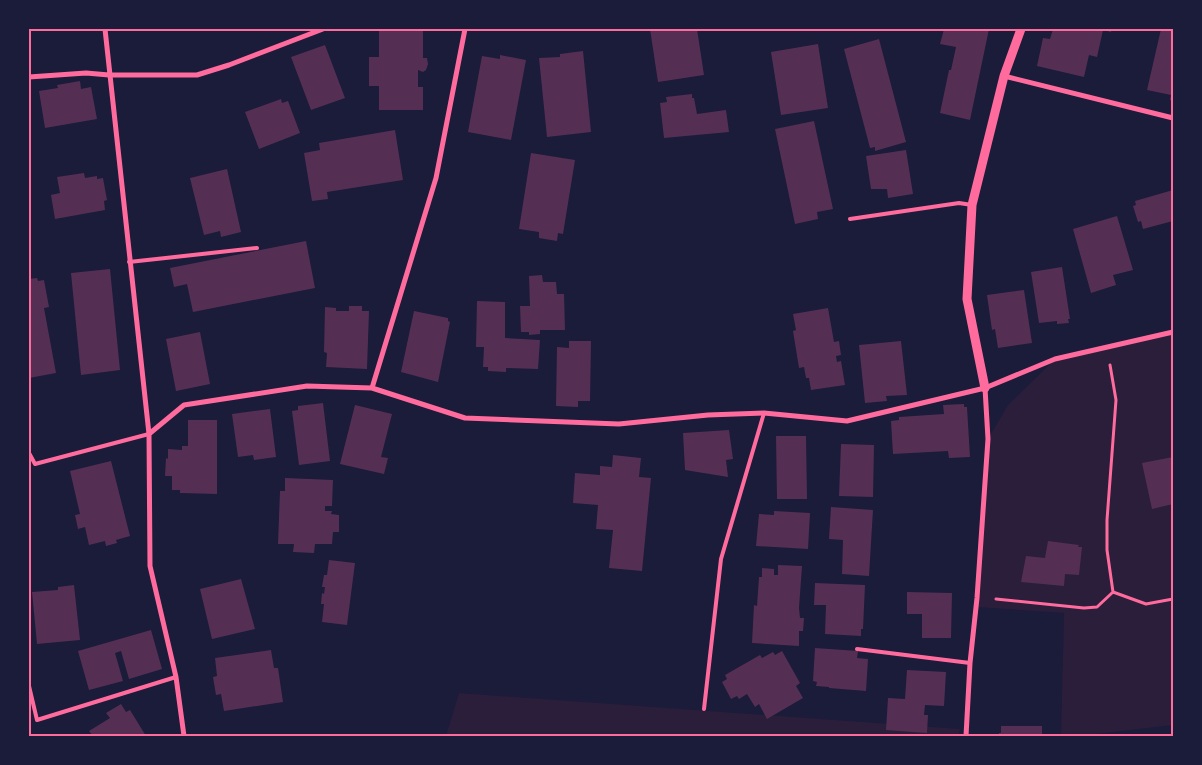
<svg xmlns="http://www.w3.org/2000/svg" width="1202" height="765" font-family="Lora,serif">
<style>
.green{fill:#2a1e3b}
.building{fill:#542f53}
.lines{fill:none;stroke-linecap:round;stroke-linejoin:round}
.path{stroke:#ff6b9d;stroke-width:3}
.service{stroke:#ff6b9d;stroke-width:4}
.minor{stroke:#ff6b9d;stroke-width:5}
.tertiary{stroke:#ff6b9d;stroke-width:9}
.neatline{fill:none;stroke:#ff6b9d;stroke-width:2}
</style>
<rect width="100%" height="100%" fill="#1b1b3a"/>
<path class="green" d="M1173,332v393l-95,11h-17l3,-123 -87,-6 11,-168 20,-34 47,-46z
M459,693l501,36 -1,7h-513z"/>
<path class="building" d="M650,29h47l7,46 -46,7z
M944,29h45l-19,91 -30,-7 9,-43h2l5,-23 -16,-3z
M1053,29h59l-1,3 -8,-2 -6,27 -8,-2 -5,22 -47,-11 6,-28 7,1z
M1161,29h12v72l-3,-1 1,-5 -24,-5z
M379,31h44v27h4l1,6 -2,6 -3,2 -5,-2v17h5v23h-44v-24h-10v-29h10z
M879,39l27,103 -31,9v-4l-5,1 -26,-99z
M818,44l10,64 -47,7 -10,-63z
M325,45l20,53 -34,12 -20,-53z
M583,51l8,81 -44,5 -8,-79 21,-1v-3z
M500,55l26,5 -15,80 -43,-8 14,-76 18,3z
M80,81l1,8 10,-2 6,32 -52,9 -6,-37 19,-3 -1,-3z
M692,94v4h2l3,16 29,-4 3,22 -65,6 -4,-35 7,-1 -1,-5z
M281,99l1,4 6,-2 12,32 -41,16 -14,-37z
M814,121l19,88 -16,3 1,7 -23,5 -20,-95z
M395,130l8,50 -76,12 1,7 -16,2 -8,-48 16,-3 -1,-7z
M906,150l7,44 -25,4 -1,-9h-16l-5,-33z
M531,153l44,7 -12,74 -5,-1 -1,8 -18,-3v-6l-20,-3z
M227,169l14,63 -20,5 -1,-6 -16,4 -14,-57z
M84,173l1,5 12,-2v3l6,-1 4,22 -3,1 1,9 -50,9 -4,-24 9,-2 -3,-16z
M1173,190v31l-30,8 -2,-8 -3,1 -5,-16 3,-1 -1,-4z
M1117,216l16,54 -20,5 3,10 -25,8 -18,-64z
M306,241l9,47 -122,24 -6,-28 -13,3 -4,-19z
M1062,267l8,52h-2l1,4 -12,1v-3l-18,2 -8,-51z
M110,269l10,101 -39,5 -10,-102z
M542,275l1,7h13l1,12h7l1,36h-25v4l-11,1v-3h-8l-1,-26h10l-1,-30z
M37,278l1,3 6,-1 5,27 -5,1 12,65 -27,5v-99z
M1024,290l8,53 -34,5 -3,-19 -3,1 -5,-35z
M477,301l28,1v36l35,2 -2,29 -32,-1v4l-18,-1v-4h-5l1,-20h-8z
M349,306h13v5h7l-2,58 -41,-2 1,-14 -3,-1 1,-45 11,1v3h13z
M828,308l6,34 5,-1 2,14 -5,1 1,6 4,-1 4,24 -34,5 -2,-12h-3l-2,-11 -5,1 -6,-37 3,-1 -3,-16z
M414,311l34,7v3l2,1 -12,60 -37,-10z
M200,332l10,52 -34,7 -10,-52z
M569,341h22l-1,60h-12v6l-22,-1 1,-59 12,1z
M901,341l6,54 -21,1 1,5 -22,2 -6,-58z
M323,403l7,58 -31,4 -7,-54 6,-1v-4z
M964,404v3h3l3,50 -21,1 -1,-7 -55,3 -2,-33 8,-1v-3l45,-3 -1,-9z
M355,405l37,9 -11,43 7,1 -4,16 -44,-10z
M270,409l6,48 -22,3 -1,-5 -15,2 -6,-43z
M188,420h29v74l-37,-1v-3h-8v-14h-7l1,-18 2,1v-10l14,1v-4h6z
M729,430l4,29 -7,1 2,17 -43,-7 -2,-37z
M776,436h30l1,63h-30z
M841,444l33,1 -1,52 -34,-1z
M613,455l28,3 -2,19 12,1 -9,93 -33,-3 4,-38 -17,-1 2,-24 -25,-2 2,-30 25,2v-9l12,1z
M1173,457v47l-21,5 -10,-46z
M111,461l19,75 -14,4 1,3 -11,3 -1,-5 -16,4 -4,-18 -7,2 -3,-14 5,-1 -10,-43z
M285,478l48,2 -1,26h-7v5h7l-1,3 8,1v17h-6l-1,12h-17l-1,9 -21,-1 1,-8h-16l2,-53h5z
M831,507l42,3 -4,66 -27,-2 1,-34 -14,-1z
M774,511l36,2 -2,36 -52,-3 3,-32 15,1z
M1048,541l31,4 -1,2h4l-3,28 -14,-1 -1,12 -43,-4 5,-26 19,2z
M329,560l26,3 -8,62 -25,-3 2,-18h-3l1,-11 2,1 1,-7h-3l2,-12h3z
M778,565l24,1 -3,42 1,10h4l-1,13h-4v15l-47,-3 2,-38 3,1 2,-29h3v-9l12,1v6h4z
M241,579l14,50 -43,10 -12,-50z
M815,583l50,2 -2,44h-2v7l-36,-2 1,-29h-12z
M74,585l6,55 -43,4 -5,-52 26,-2v-3z
M907,592l45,1 -1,45h-29v-24h-15z
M151,630l11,39 -33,10 -8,-28 -6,2 8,28 -34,9 -11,-39z
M815,648l43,3 -1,7 11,1 -2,32 -37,-3v-1l-13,-1 1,-4 -4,-1z
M271,650l3,18h4l5,34 -59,9 -3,-17 -5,1 -3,-18 4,-1 -2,-18z
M782,651l18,32 -4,3 7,12 -36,21 -8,-15 -4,3 -8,-13 -8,5 -2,-3 -6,3 -9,-17 5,-3 -2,-4 35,-20 2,3 11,-6 2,3z
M907,670l39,2 -2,34 -19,-1 -1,10h4l-1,18 -41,-3 2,-32 17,1z
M121,704l5,8 4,-2 16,26h-53l-4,-5 21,-13 -4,-5z
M1001,726h41v10h-43v-3h2z"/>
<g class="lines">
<path class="path" d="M1110,365l6,35 -9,120v30l6,42 33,12 27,-5
M996,599l88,9 13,-1 16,-15"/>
<path class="service" d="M850,219l109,-16 13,2
M129,262l128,-14
M29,453l6,11 114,-30
M857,649l113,14
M29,686l8,34 139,-43
M704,709l17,-150 43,-146"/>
<path class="minor" d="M105,29l44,405 1,132 26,111 8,59
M1004,76l169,42
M29,77l57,-4 23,2h88l32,-10 94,-36
M372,388l64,-210 29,-149
M149,434l35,-29 123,-19 65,2 93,30 154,6 89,-9 56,-2 83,8 138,-33 70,-29 118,-27
M966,736l4,-73 7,-65 11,-159 -3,-51"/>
<path class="tertiary" d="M985,388l-18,-89 5,-94 32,-129 17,-47"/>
</g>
<rect width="1202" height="765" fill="none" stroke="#1b1b3a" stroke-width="60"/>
<rect x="30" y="30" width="1142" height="705" class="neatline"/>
</svg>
